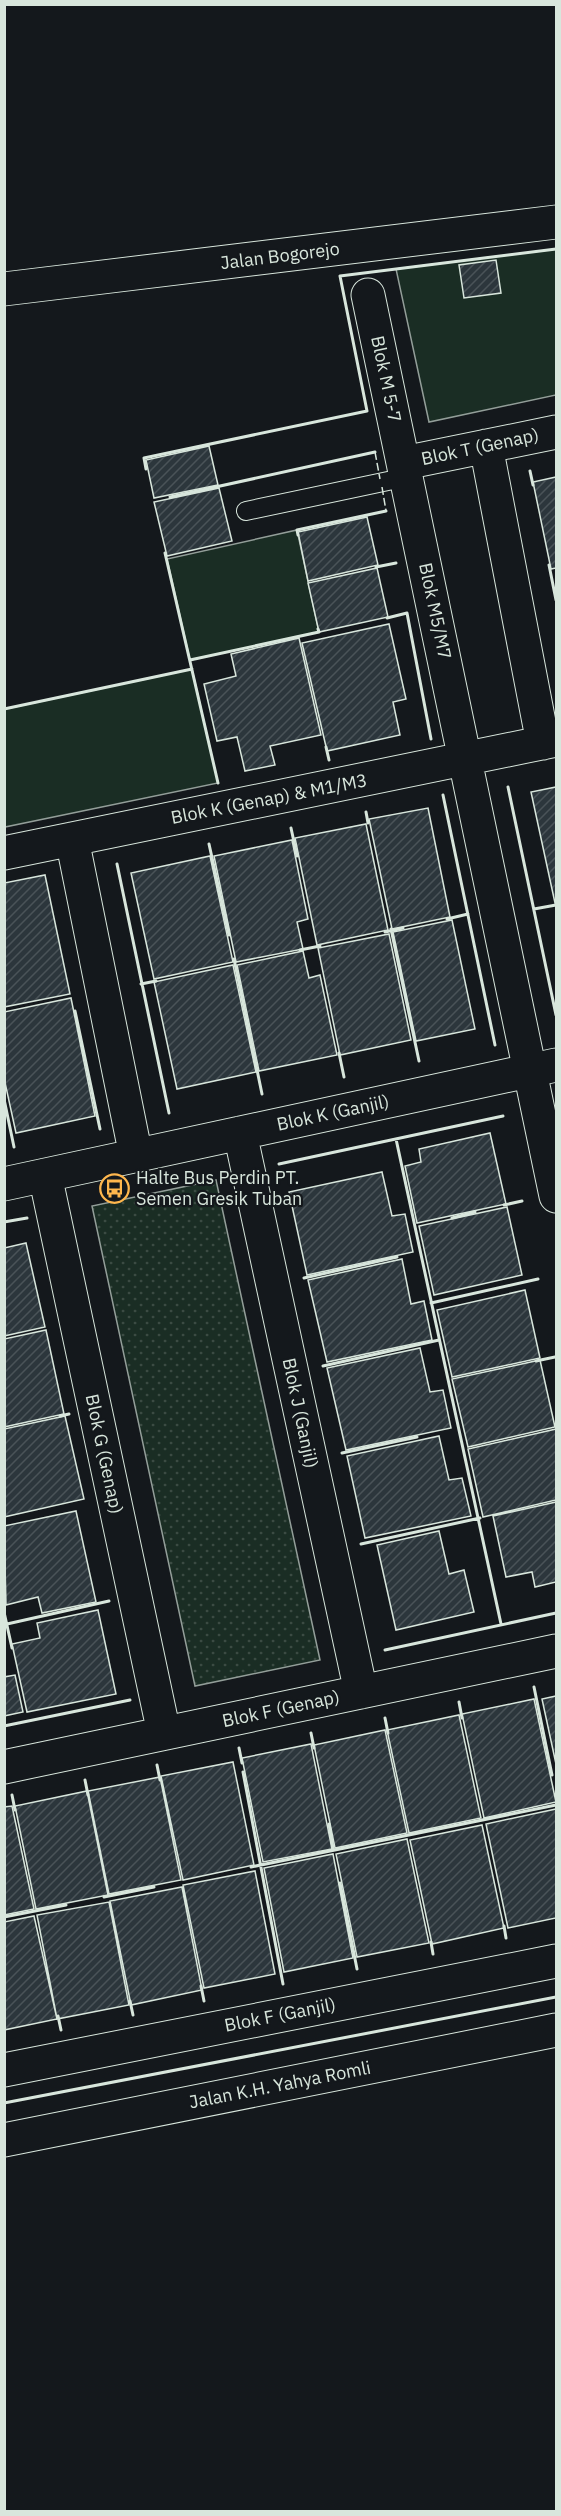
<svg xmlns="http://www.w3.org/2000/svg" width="561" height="2516" font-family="'IBM Plex Sans',sans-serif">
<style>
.green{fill:#1a2d24;stroke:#939e99;stroke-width:1.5}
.park{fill:url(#park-dots);stroke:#939e99;stroke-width:1.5}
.building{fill:url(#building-hatch);stroke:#d8e6dc;stroke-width:1.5}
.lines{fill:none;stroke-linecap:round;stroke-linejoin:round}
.lane-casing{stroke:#d8e6dc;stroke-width:20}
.street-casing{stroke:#d8e6dc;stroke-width:35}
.secondary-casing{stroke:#d8e6dc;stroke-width:35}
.lane{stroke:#14181c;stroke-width:18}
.street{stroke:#14181c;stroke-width:33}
.secondary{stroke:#14181c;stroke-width:33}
.fence{stroke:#d8e6dc;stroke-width:1.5;stroke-dasharray:8 3;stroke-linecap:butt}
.wall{stroke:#d8e6dc;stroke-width:3}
.labels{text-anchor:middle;stroke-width:4.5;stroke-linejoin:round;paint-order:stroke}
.street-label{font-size:18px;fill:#d8e6dc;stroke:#14181c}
.poi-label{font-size:18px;fill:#d8e6dc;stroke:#14181c;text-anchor:start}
</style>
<defs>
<pattern id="park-dots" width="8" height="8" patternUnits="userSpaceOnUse" patternTransform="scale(1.5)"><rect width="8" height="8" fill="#1a2d24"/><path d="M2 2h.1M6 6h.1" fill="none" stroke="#3b4b43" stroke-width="1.8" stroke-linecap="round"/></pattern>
<pattern id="building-hatch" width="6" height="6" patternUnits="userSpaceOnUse" patternTransform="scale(1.5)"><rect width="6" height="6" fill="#2c363c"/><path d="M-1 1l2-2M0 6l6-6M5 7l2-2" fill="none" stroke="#4a5358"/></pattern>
</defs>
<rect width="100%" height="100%" fill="#14181c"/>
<path class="green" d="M556,249v146l-127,27 -33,-153z
M297,530l22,102 -129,28 -23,-101z
M192,669l26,114 -213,44v-118z"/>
<path class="park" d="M216,1180l104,480 -125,26 -103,-480z"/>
<path class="building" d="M496,260l5,33 -37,5 -5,-33z
M209,446l9,39 -64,13 -8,-38z
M556,477v91l-5,1 -18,-87z
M219,488l13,53 -65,15 -13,-54z
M367,517l11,48 -70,16 -10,-49z
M377,568l11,49 -69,15 -11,-49z
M389,624l17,75 -13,3 7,33 -73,16 -25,-108z
M299,638l22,97 -51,11 5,19 -30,6 -8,-34 -20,4 -13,-57 32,-8 -5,-22z
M556,787v115l-1,1 -24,-111z
M428,808l22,109 -58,12 -23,-110z
M366,824l22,106 -71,15 -22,-107z
M292,840l16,79 -11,3 6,27 -67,13 -22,-106z
M210,856l23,106 -79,17 -23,-106z
M45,875l25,119 -66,13v-124z
M452,920l23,109 -59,12 -23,-109z
M389,934l22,106 -71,15 -22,-107z
M303,951l6,27 11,-3 17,80 -78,16 -22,-106z
M233,965l23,107 -79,17 -23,-107z
M71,998l24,118 -79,17 -12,-55v-66z
M490,1133l16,71 -89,19 -12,-57 16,-4 -2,-13z
M382,1172l10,44 13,-2 8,38 -106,23 -18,-83z
M507,1207l15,68 -88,20 -15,-69z
M26,1243l19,84 -41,9v-88z
M402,1259l9,45 13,-3 8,39 -105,22 -19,-82z
M525,1290l15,68 -88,19 -15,-67z
M46,1330l18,84 -60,13v-88z
M420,1348l10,44 13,-2 8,38 -105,22 -19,-82z
M540,1360l15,67 -87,20 -16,-68z
M65,1416l19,83 -80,18v-88z
M556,1429v71l-73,17 -15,-68z
M439,1436l10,44 13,-2 9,38 -106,22 -18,-82z
M556,1502v80l-21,5 -3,-15 -26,5 -13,-61z
M76,1511l20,91 -54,11 -4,-16 -32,8 -2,-79z
M439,1531l10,43 15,-4 10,42 -78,18 -19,-85z
M98,1610l18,84 -89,18 -15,-68 28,-6 -3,-15z
M15,1675l8,37 -19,4v-39z
M556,1696v68l-14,-65z
M534,1699l22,103 -72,16 -22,-104z
M459,1715l22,103 -72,15 -22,-103z
M385,1730l22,103 -72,15 -21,-103z
M311,1744l21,105 -69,13 -21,-104z
M233,1762l21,103 -71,15 -22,-104z
M160,1777l21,103 -72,14 -21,-103z
M87,1791l21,104 -72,14 -21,-103z
M12,1806l22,103 -30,6v-108z
M556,1809v109l-48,10 -22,-104z
M482,1825l22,103 -72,16 -22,-104z
M407,1839l22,104 -72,14 -21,-103z
M333,1854l20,104 -69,14 -20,-104z
M255,1871l20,103 -71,14 -21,-103z
M182,1887l20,103 -71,15 -21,-104z
M109,1902l20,103 -72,14 -20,-104z
M34,1916l23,103 -53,11v-108z"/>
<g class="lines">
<defs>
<path id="lane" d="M246,511l161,-34"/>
<path id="street" d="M368,295l188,901
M486,446l57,297
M404,463l152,-31
M72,839l64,317
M4,853l552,-113
M240,1133l121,559
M45,1175l119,558
M4,1184l552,-119
M4,1767l552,-116
M4,2070l552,-109"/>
<path id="secondary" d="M4,289l552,-67
M4,2140l552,-110"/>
</defs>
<use href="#lane" class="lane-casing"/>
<use href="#street" class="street-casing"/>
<use href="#secondary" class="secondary-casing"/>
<use href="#lane" class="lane"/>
<use href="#street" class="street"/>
<use href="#secondary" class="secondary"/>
<path class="fence" d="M375,452l5,27
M382,487l4,24"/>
<path class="wall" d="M146,469l-2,-11 223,-47 -27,-135 216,-27
M530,471l3,14
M170,497l205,-45
M298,535l-1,-5 89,-19
M165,553l53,230
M549,565l7,35
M376,567l20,-4
M387,618l20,-5 24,126
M190,660l129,-28 -1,-3
M4,709l188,-40
M326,747l3,13
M508,787l48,228
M443,795l52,250
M366,812l2,11
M291,828l6,28
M209,844l20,91
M117,864l52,249
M534,909l22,-4
M447,919l21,-5
M391,929l28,132
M385,932l18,-4
M300,950l20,-4
M234,959l28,135
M141,984l15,-3
M75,1011l25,118
M339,1053l5,24
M4,1099l10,48
M396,1139l105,485
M279,1164l224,-48
M504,1205l18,-4
M452,1218l23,-6
M4,1222l23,-4
M304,1278l93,-21
M431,1303l107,-24
M536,1361l19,-4
M323,1366l116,-26
M60,1416l9,-2
M342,1453l75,-16
M361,1544l119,-26
M4,1612l8,36
M7,1624l102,-23
M385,1650l171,-37
M534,1687l18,88
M459,1702l3,16
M385,1718l3,15
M4,1726l126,-26
M311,1733l3,15
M239,1748l3,15
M157,1765l3,15
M243,1772l40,212
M85,1780l3,15
M12,1795l3,15
M329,1824l4,24
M251,1867l305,-62
M340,1883l17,86
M104,1897l50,-10
M4,1917l62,-12
M504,1926l2,12
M431,1942l2,12
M201,1986l3,15
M130,2001l3,14
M58,2016l3,14
M4,2103l552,-106"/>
</g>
<defs>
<symbol id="bus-ring" viewBox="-11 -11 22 22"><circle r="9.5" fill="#14181c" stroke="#ffb74d" stroke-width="1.5"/><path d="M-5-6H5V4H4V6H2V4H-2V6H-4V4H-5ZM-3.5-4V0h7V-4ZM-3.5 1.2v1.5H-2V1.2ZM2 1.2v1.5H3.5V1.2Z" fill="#ffb74d"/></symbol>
</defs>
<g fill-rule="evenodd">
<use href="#bus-ring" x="98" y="1172" width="33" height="33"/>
</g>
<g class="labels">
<g class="street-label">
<text transform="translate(280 256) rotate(-7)" y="6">Jalan Bogorejo</text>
<text transform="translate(386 379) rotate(78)" y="6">Blok M 5-7</text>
<text transform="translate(480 447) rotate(-12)" y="6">Blok T (Genap)</text>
<text transform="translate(435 611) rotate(78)" y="6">Blok M5/M7</text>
<text transform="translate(269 799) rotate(-11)" y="6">Blok K (Genap) &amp; M1/M3</text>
<text transform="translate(333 1113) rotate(-12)" y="6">Blok K (Ganjil)</text>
<text transform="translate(300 1413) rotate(78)" y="6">Blok J (Ganjil)</text>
<text transform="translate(104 1454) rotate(78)" y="6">Blok G (Genap)</text>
<text transform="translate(281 1709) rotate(-12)" y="6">Blok F (Genap)</text>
<text transform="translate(280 2015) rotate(-11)" y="6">Blok F (Ganjil)</text>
<text transform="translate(280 2085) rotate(-11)" y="6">Jalan K.H. Yahya Romli</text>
</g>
<g class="poi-label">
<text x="136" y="1184">Halte Bus Perdin PT.<tspan x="136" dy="21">Semen Gresik Tuban</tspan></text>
</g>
</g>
<rect width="561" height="2516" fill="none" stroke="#d8e6dc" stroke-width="12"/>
</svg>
